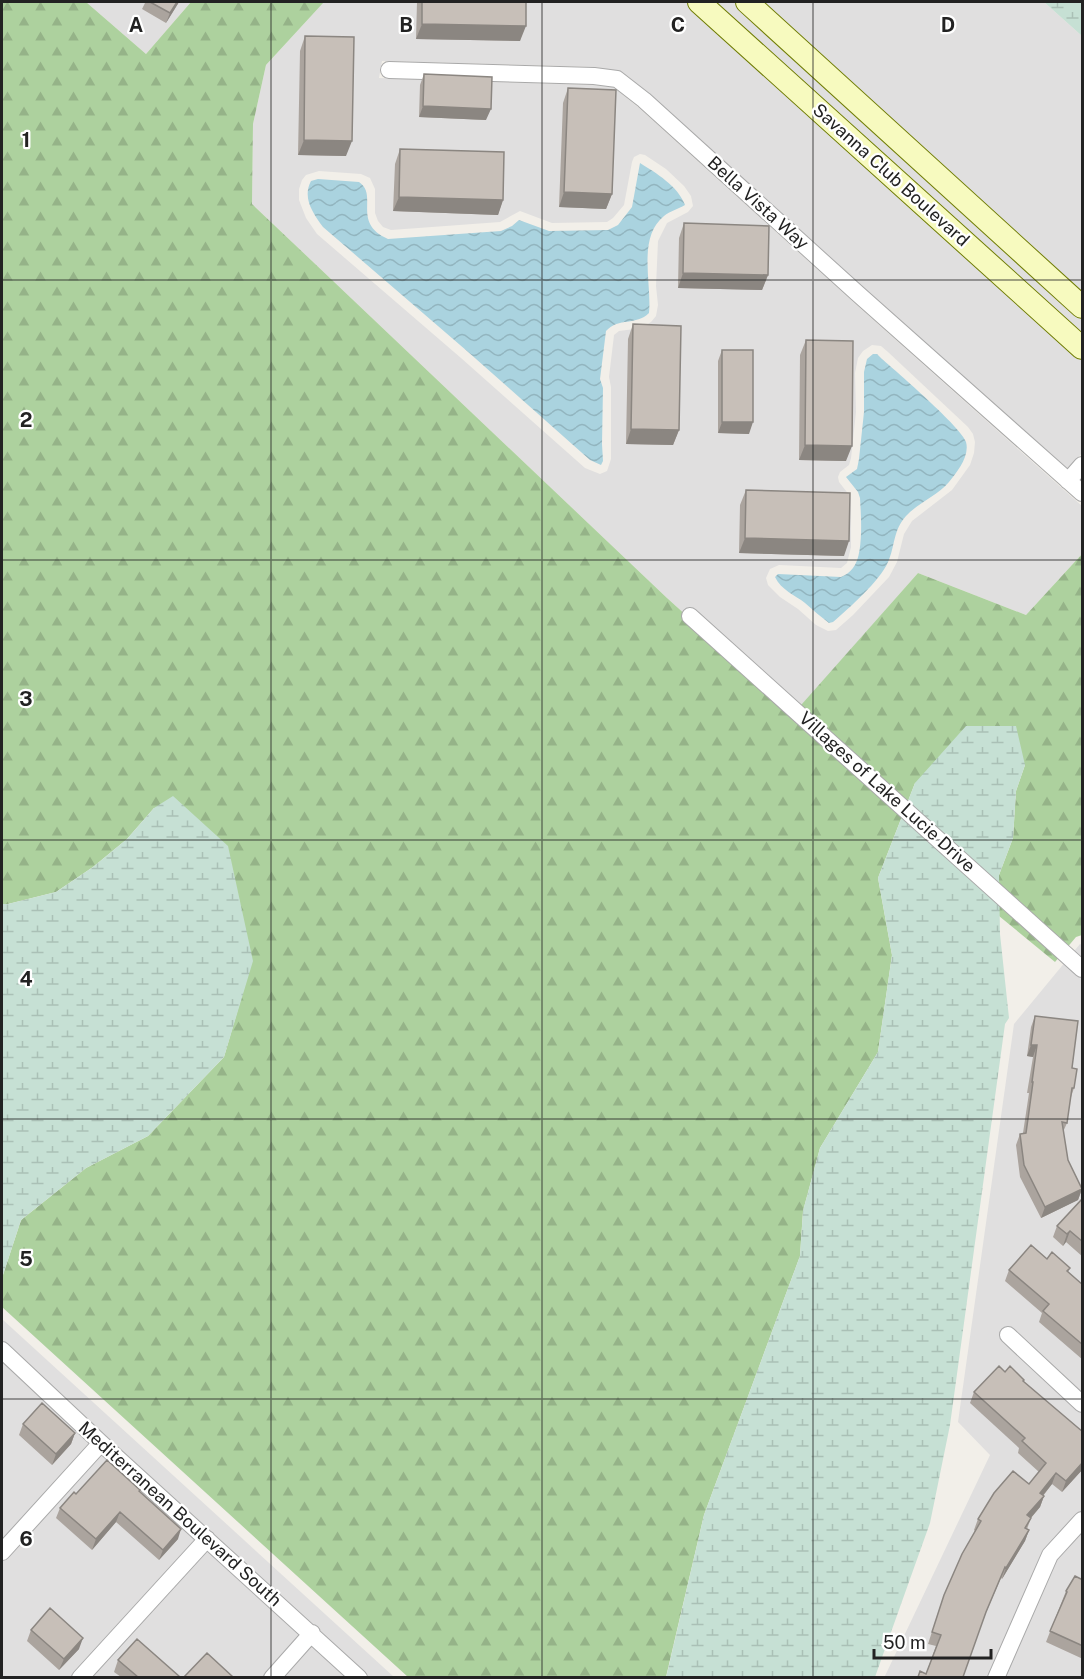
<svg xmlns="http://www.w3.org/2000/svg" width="1084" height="1679" font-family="'Public Sans',sans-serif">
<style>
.residential{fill:#e0dfdf;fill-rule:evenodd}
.forest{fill:url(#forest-firs)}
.wetland{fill:url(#wetland-marsh)}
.water{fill:url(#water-waves)}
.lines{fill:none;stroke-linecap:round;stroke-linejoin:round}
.street-casing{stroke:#a9a9a9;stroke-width:18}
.secondary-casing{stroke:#707d05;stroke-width:24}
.street{stroke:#fff;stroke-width:16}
.secondary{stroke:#f7fabf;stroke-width:22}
.wall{fill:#aba49e}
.shaded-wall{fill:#8b8681}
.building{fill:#c7bfb8;stroke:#8b8681;stroke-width:1.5}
.grid{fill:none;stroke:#222;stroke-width:1.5;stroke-opacity:0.55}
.labels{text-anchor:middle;stroke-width:4.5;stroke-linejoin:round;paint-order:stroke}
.street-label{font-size:18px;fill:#222;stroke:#fff}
.grid-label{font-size:20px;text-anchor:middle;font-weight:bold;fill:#222;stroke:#fff;stroke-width:4.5;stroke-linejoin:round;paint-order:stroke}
</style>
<defs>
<pattern id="forest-firs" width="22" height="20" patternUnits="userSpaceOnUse" patternTransform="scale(1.5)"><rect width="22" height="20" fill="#add19e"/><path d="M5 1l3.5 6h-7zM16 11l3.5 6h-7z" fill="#95b388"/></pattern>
<pattern id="wetland-marsh" width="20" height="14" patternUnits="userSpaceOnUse" patternTransform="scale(1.5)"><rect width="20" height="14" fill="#c6e0d4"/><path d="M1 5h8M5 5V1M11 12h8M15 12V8" fill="none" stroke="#aac0b6"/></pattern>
<pattern id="water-waves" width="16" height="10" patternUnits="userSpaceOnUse" patternTransform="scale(1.5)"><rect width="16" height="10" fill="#aad3df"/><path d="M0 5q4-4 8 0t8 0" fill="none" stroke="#92b5bf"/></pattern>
</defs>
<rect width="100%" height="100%" fill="#f2efe9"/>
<path class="residential" d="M86,2h105l-45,52z
M324,2h362l396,358v93l-14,16 -205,-182 -213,-193 -28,-22 -27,-5 -213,-6 -3,17 213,7 21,2 25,20 213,193 231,206v48l-56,61 -108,-42 -124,141 -127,-116 -415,-394 1,-80 13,-59zM640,154l5,1 21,14 18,17 7,10 2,10 -5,6 -21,11 -9,18 -2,45 2,19 -2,11 -5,6 -9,6 -23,3 -5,4 -5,42 2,10v72l-4,12 -7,3 -15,-6 -124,-110 -144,-124 -11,-16 -7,-18v-11l3,-9 4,-5 13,-4 42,3 9,4 5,11v24l3,8 5,6 8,3 109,-8 20,-11 32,12 55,-1 6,-4 11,-13 8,-43 2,-5zM872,345l9,1 7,6 80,75 5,7 2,8 -1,11 -4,12 -18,25 -40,31 -8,13 -7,28 -8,15 -36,38 -17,15 -8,1 -12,-6 -18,-16 -18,-12 -12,-12 -2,-7 4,-9 9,-4 62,3 6,-5 4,-16v-47l-1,-4 -11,-14 -1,-5 2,-5 9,-7 2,-7 5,-46 -1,-39 3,-15 5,-7z
M713,2h21l348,317v17z
M761,2h283l38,34v259z
M1080,944l2,1v732l-198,1 106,-223 -32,-33 56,-398z
M2,1319l392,358h-392z"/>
<path class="forest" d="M2,2h84l60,52 45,-52h133l-58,63 -13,59 -1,80 415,394 127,115 124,-140 108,42 56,-61v381l-6,2 -21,25 -56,-46v-41l14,-37 3,-47 9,-26 -110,18 -37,95 14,77 -14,97 -58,96 -17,63 -3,45 -96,259 -38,162h-258l-406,-370v-29l19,-58 65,-52 62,-32 76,-79 28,-96 -98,-153 -27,31 -34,28 -37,25 -48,12h-6z"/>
<path class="wetland" d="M1044,2h38v34z
M966,726h50l9,39 -9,26 -3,47 -14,37 1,59 9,84 -4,6 -55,401 -20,98 -55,154 -209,1 38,-163 96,-259 3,-45 17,-63 58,-96 14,-97 -14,-77 37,-95z
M173,796l55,50 25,115 -29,96 -76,79 -62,32 -65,52 -19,58v-374h6l48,-12 37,-25 34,-28 27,-31z"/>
<path class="water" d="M640,163c16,10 38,23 45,42 -7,4 -15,6 -21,11 -27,22 -12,67 -15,97 -13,13 -30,4 -43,18l-6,48 3,9 -1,56 1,17 -2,4 -11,-5 -123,-109 -144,-124c-10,-14 -21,-29 -12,-46l7,-2 41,3c20,13 -8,41 29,57l113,-8 11,-5 7,-6 30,11 59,-1 10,-5 14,-18z
M873,354h4l5,5c15,13 80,69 84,83 4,14 -9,30 -17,40 -12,14 -31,21 -43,34 -13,14 -11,31 -18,46 -8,19 -40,47 -55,60l-4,1c-8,-6 -16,-13 -24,-20 -10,-8 -24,-13 -30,-26l3,-3 63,3c5,-2 9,-5 12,-9 11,-13 8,-53 7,-70l-2,-6 -12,-15 11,-8 2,-10 5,-47v-40l3,-13z"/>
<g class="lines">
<defs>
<path id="street" d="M389,70l205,6 23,3 27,21 213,193 225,200
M1068,481l14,-16
M690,616l392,353
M1008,1335l74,69
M2,1350l99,93 258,235
M2,1552l99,-109
M80,1678l127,-139
M272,1678l40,-45
M996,1678l54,-123 32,-35"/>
<path id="secondary" d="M699,2l383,346
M747,2l335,305"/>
</defs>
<use href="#street" class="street-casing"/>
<use href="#secondary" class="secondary-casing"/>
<use href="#street" class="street"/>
<use href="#secondary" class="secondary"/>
</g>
<path class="wall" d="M143,2h36l-13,21 -24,-14 3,-6z
M417,2h109l-6,39 -104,-2z
M305,36l41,120 -48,-1 2,-104z
M424,74l62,46 -67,-3 1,-32z
M568,88l44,106 -6,15 -47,-2 4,-104z
M400,149l103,51 -5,15 -105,-4 2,-47z
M684,223l84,52 -6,15 -84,-2 1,-50z
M633,324l46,106 -6,15 -47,-1 2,-105z
M806,340l40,121 -47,-1 1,-105z
M722,350l27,84 -31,-1v-72z
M746,490l98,66 -105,-3 1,-48z
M1035,1016l37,52 2,20 -4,12 -3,23 -4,9 5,28 14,29 -4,11 -37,18 -21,-41 -4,-32 4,-11 3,-1 6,-40h-2l6,-36 -6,-1 4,-29z
M1083,1198v59l-17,-15 -3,4 -10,-9 4,-11z
M1070,1268l-2,4 15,13v75l-44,-38 3,-9 -37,-32 4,-11z
M1005,1372l19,8 -1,2 60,50v37l-21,23 -10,-8 -9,12h1l-4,11 -9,11 -4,11 2,1 -4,11 -23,38 -1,-1 -19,44 -56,52 10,-28 -8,-2 12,-37 35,-76 -1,-1 4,-11 51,-35 10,-12 -21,-19 1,-5 -49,-45 4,-11z
M23,1424l52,9 -4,11 -19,21 -33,-30z
M140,1490l-1,2 39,47 -19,21 -43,-38 -24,28 -36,-32 4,-10 16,-14z
M1083,1580v79l-37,-17 20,-51z
M31,1630l48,19 -20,21 -32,-29z
M118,1660l62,17h-59l-7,-5z"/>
<path class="shaded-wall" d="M177,2h2l-13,21 4,-10z
M422,24l104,2 -6,15 -104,-2z
M423,106l68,3 -5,11 -67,-3z
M304,140l48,1 -6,15 -48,-1z
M564,192l48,2 -6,15 -47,-2z
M399,197l104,3 -5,15 -105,-4z
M683,273l85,2 -6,15 -84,-2z
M722,422h31l-4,12 -31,-1z
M631,429l48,1 -6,15 -47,-1z
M805,445l47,1 -6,15 -47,-1z
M745,538l104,3 -5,15 -105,-3z
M1031,1045h6l-4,12 -6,-1z
M1082,1189l-4,11 -37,18 4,-11z
M1070,1231l-4,11 -3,4 4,-12z
M75,1433l-4,11 -19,21 4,-11z
M1083,1462v7l-21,23 4,-11z
M1056,1473l-4,11 -16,20 4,-11z
M1044,1496l-4,11 -17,20 4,-12z
M120,1512l-4,10 -24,28 4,-11z
M181,1529l-3,10 -19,21 4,-10z
M1029,1530l-4,11 -23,38 4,-11z
M83,1638l-4,11 -20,21 5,-11z"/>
<path class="building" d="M150,2h27l-7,11z
M422,2h104v24l-104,-2z
M305,36l49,1 -2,104 -48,-1z
M424,74l68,3 -1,32 -68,-3z
M568,88l48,2 -4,104 -48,-2z
M400,149l104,3 -1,48 -104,-3z
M684,223l85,3 -1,49 -85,-2z
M633,324l48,2 -2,104 -48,-1z
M806,340l47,1 -1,105 -47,-1z
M722,350h31v72h-31z
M746,490l104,3 -1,48 -104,-3z
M1035,1016l43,5 -6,47 5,1 -3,19h-2l-5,35 -5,-1 6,38 14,29 -37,18 -21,-42 -4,-31 6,-1 7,-51h-1l5,-37h-6z
M1083,1198v44l-13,-11 -3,3 -10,-8z
M1031,1245l16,14 5,-7 18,16 -3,3 16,14v60l-40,-34 6,-7 -40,-34z
M999,1366l6,6 5,-6 14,14 -1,1 60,51v30l-17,19 -10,-8 -16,20 4,3 -17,19 4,3 -6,10 4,2 -23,38 -1,-1 -19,45 -23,65h-45l2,-6 6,3 15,-39 -9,-3 12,-37 18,-41 19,-33 -3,-2 16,-26 19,-22 16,13 17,-21 -24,-22 3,-3 -51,-46z
M42,1403l33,30 -19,21 -33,-30z
M107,1460l33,30 -1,1 42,38 -18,21 -43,-38 -24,27 -36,-31 14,-16 2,2z
M1075,1576l8,4v66l-33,-15 17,-39 -1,-1z
M50,1608l33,30 -19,21 -33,-29z
M137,1639l43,38h-42l-20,-17z
M207,1653l26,24h-49z"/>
<path class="grid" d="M271,2v1676M542,2v1676M813,2v1676M2,280h1080M2,560h1080M2,840h1080M2,1119h1080M2,1399h1080"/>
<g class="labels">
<g class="street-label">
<text transform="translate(891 175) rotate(42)" y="6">Savanna Club Boulevard</text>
<text transform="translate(758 203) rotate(42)" y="6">Bella Vista Way</text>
<text transform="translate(887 792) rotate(42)" y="6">Villages of Lake Lucie Drive</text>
<text transform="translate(180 1514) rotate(42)" y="6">Mediterranean Boulevard South</text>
</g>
</g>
<g class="grid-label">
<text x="136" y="32">A</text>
<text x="406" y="32">B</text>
<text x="678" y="32">C</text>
<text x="948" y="32">D</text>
<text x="26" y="147">1</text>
<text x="26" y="427">2</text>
<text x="26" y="706">3</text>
<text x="26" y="986">4</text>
<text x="26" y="1266">5</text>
<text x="26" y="1546">6</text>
</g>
<rect width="1084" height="1679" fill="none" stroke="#222222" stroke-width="6"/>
<path d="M874 1649v9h117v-9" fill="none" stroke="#222222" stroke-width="3"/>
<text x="883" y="1649" font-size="18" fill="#222222" stroke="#ffffff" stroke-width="4.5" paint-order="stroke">50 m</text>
</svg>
